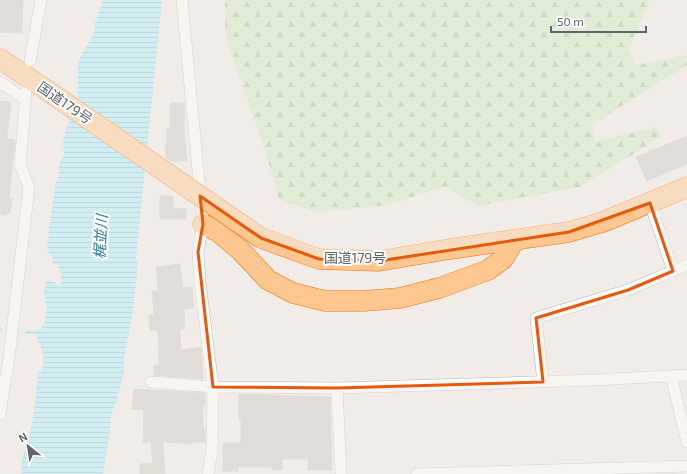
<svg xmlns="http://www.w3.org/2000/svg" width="687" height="474" font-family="'Exo 2','Noto Sans JP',sans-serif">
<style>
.forest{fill:url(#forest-firs)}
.water{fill:url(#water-rules)}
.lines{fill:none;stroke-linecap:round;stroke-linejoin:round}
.stream{stroke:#a9efff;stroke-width:4}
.building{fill:#cdc7c4;stroke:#d7ccc4}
.street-casing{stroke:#b2b7ba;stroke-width:12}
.highway-casing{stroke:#f86c00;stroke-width:21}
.street{stroke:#fff;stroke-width:11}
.highway{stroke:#ffc790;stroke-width:20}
.highway-bridge-casing{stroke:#f86c00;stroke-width:21;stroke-linecap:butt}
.highway-bridge{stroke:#ffc790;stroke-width:20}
.marked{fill:none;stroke:#e8590c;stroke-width:3;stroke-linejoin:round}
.labels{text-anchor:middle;stroke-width:4;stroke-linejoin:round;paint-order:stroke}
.street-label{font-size:14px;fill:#5e6568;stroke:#fff}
.water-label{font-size:15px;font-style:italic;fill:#327b95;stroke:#fff}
</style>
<defs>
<pattern id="forest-firs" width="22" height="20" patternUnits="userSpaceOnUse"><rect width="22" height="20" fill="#cceac2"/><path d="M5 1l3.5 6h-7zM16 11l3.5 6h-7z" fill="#a9c1a1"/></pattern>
<pattern id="water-rules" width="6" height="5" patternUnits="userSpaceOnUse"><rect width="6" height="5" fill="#a9efff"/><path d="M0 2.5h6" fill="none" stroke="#8dc5d2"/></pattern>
</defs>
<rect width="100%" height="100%" fill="#f1ece7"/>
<path class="forest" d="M225,0h425l-22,51 7,14 52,-10v10l-95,60 3,16 62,-14 4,10 -81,50 -103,19 -31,-20 -58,19 -72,7 -37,-13 -15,-52 -39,-112z"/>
<path class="water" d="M103,0h59l-25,248 -1,11 2,3 -6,56 -8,40v13l-6,25 -7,19 -1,18 -7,41h-82l1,-14 9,-32 3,-17 4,-39 4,-1c2,-8 2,-17 -1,-24 -2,-5 -5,-6 -4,-12l-11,-1 -1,-2 1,-2 11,1 5,-4 2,-3 3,-15 -3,-16 2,-13 9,2 3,4 3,-3v-10l-3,-9h-6l1,-7 -6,-6 2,-23 7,-46 3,-6v-11l5,-12 -1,-10 3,-13 12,-33v-34l5,-11 10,-17 2,-12z"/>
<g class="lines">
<path class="stream" d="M0,330h2"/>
</g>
<path class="building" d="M0,0h23l-1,33 -22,-1z
M0,101l11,1 -4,37 -5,-1 13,2 -6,59h3l-2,14 -3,-1v3h-7z
M170,103h15l-1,25 3,33h-17l-4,-3 -1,-14h2v-15h3z
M687,136v28l-40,17 -11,-24z
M160,196h13v12l13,1v10h-26z
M180,264l3,24 9,-1 2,21 -10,1 1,19 -5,1 1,21 20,-3 2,32 -49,-4v-10h5l-1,-35 -8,1 -1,-16h5l-2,-24h6l-2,-24z
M134,389l71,4v13h-2v23h2v13h-13v2l-29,-2 2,32h-25v-10l13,-1 -2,-21h-8l1,-32 -12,-1z
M239,394l91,3 2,73h-24v-11h-26v11h-10v-3h-34v4h-15v-28h18v-23h-2z"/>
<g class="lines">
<defs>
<path id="street" d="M182,0l21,224 -5,28 2,30 13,105 -1,64 -4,23
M30,61l11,-61
M0,82l25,17
M650,203l23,68
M671,376l16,66
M151,382l62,5 124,1 258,-8 92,-5
M543,382l-7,-64 92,-28 59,-25
M337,388l4,86
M0,414l9,-56 20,-171 -9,-22 6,-73
M417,474l270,-8"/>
<path id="highway" d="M0,59l45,30
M203,224l14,7 23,19 28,30 25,13 32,8h39l36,-3 39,-10 49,-18 15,-11 11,-18
M261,238l58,21 60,2 71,-12 119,-17 34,-10 84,-35"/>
</defs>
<use href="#street" class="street-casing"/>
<use href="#highway" class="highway-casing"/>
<use href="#street" class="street"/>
<use href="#highway" class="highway"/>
<defs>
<path id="highway-bridge" d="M45,89l216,149"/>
</defs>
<use href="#highway-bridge" class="highway-bridge-casing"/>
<use href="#highway-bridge" class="highway-bridge"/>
</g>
<path d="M0 0H687V474H0ZM200,196l61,42 58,21 60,2 190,-29 81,-29 23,68 -45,19 -92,28 7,64 -206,6 -124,-1 -15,-135 5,-28z" fill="#f1ece7" fill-opacity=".55" fill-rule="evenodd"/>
<path class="marked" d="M200,196l61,42 58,21 60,2 190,-29 81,-29 23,68 -45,19 -92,28 7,64 -206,6 -124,-1 -15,-135 5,-28z"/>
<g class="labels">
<g class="street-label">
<text transform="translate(65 103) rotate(34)" y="5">国道179号</text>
<text x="355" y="263">国道179号</text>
</g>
<g class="water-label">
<text transform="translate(101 237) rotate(-87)" y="5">梶並川</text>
</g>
</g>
<g transform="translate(28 446) rotate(330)" stroke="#ffffff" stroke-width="3" paint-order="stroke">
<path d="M0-3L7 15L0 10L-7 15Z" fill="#5e6568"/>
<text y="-6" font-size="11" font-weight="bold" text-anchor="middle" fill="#5e6568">N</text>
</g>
<path d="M551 26v6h95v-6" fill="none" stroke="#5e6568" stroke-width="2"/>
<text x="557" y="26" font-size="12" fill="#5e6568" stroke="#ffffff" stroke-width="3" paint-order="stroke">50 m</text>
</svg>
